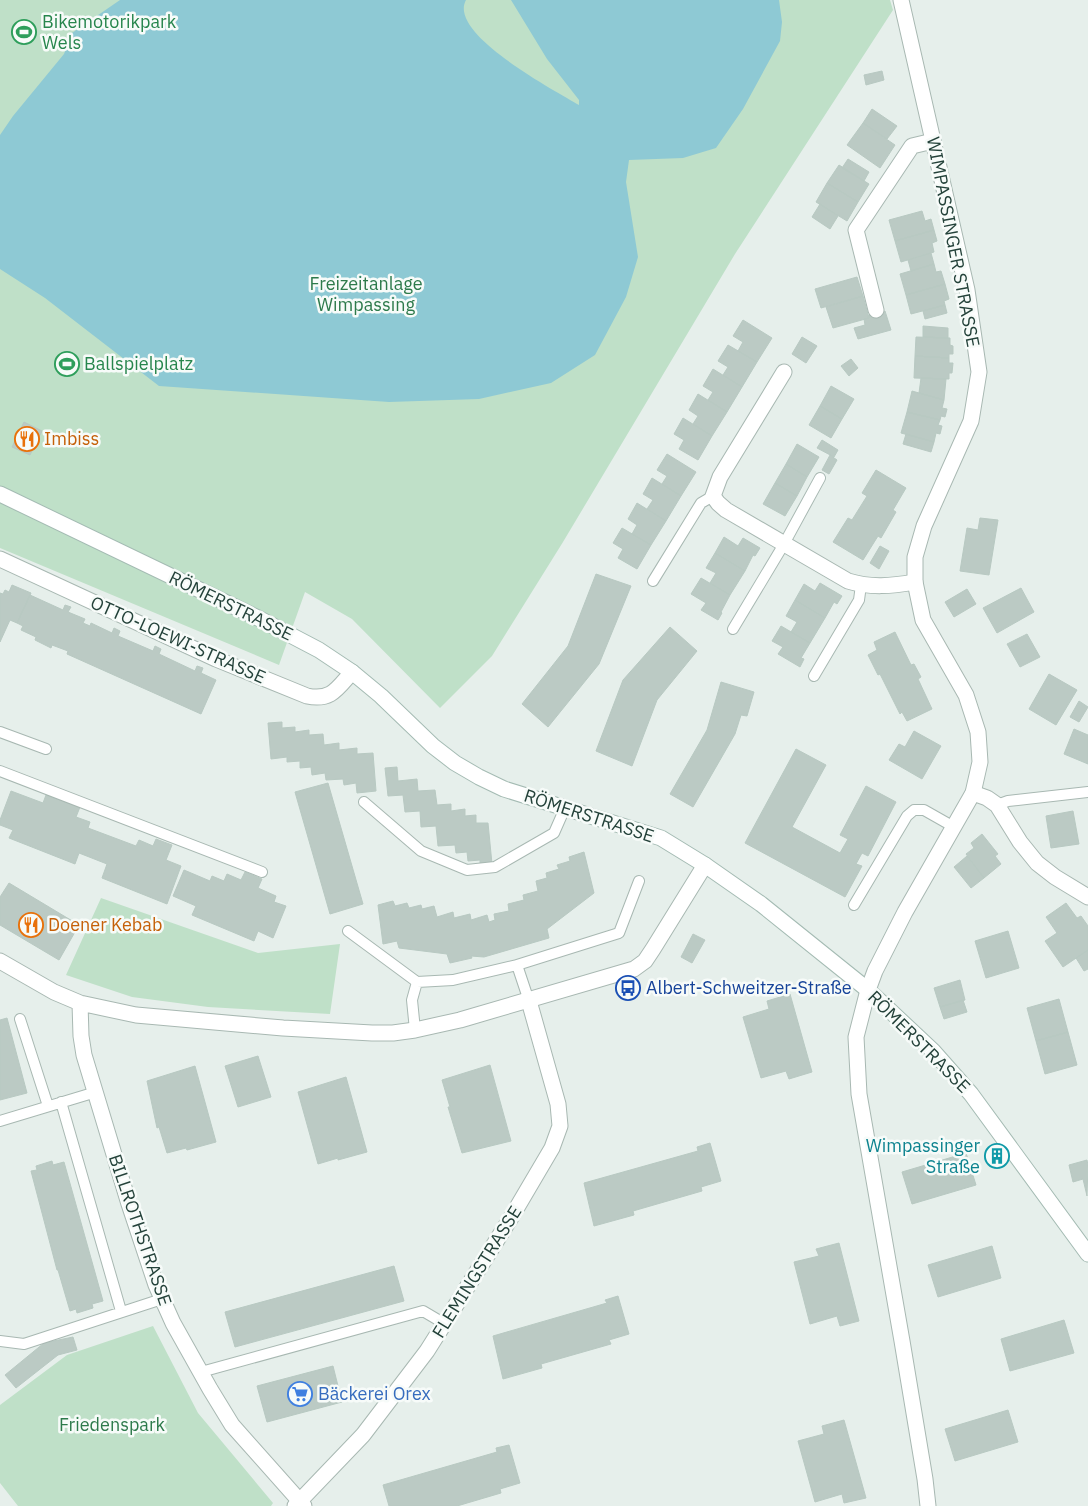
<svg xmlns="http://www.w3.org/2000/svg" width="1088" height="1506" font-family="'IBM Plex Sans',sans-serif">
<style>
.green{fill:#bfe0c8}
.water{fill:#8ec9d4}
.building{fill:#bbcac4;stroke:#b8c9c2}
.lines{fill:none;stroke-linecap:round;stroke-linejoin:round}
.service-casing{stroke:#a8b8b2;stroke-width:12}
.pedestrian-casing{stroke:#a8b8b2;stroke-width:17}
.minor-casing{stroke:#a8b8b2;stroke-width:17}
.tertiary-casing{stroke:#a8b8b2;stroke-width:17}
.secondary-casing{stroke:#a4bbb3;stroke-width:17}
.service{stroke:#fff;stroke-width:10}
.pedestrian{stroke:#fff;stroke-width:15}
.minor{stroke:#fff;stroke-width:15}
.tertiary{stroke:#fff;stroke-width:15}
.secondary{stroke:#fff;stroke-width:15}
.labels{text-anchor:middle;stroke-width:5;stroke-linejoin:round;paint-order:stroke}
.leisure-label{font-size:18px;fill:#27864d;stroke:#f7fbf9;text-anchor:start}
.street-label{font-size:18px;fill:#24423a;stroke:#f7fbf9}
.park-label{font-size:18px;fill:#2d7a4b;stroke:#f7fbf9}
.food-label{font-size:18px;fill:#c56008;stroke:#f7fbf9;text-anchor:start}
.transit-label{font-size:18px;fill:#164399;stroke:#f7fbf9;text-anchor:start}
.culture-label{font-size:18px;fill:#0d838f;stroke:#f7fbf9;text-anchor:end}
.shop-label{font-size:18px;fill:#366cbe;stroke:#f7fbf9;text-anchor:start}
</style>
<rect width="100%" height="100%" fill="#e6efeb"/>
<path class="green" d="M0,0h890l3,10 -158,244 -172,288 -71,114 -52,52 -88,-89 -47,-27 -26,73 -279,-117z
M101,898l157,55 82,-9 -10,70 -122,-7 -76,-10 -66,-22z
M153,1326l45,87 75,90 -2,3h-253l-18,-23v-78l67,-50z"/>
<path class="water" d="M120,0h346c-19,34 90,91 113,105v-5l-32,-41 -36,-59h268l3,22 -2,19 -37,68 -27,39 -33,10 -54,2 -3,22 12,75 -12,40 -31,58 -44,28 -72,16 -90,3 -230,-16 -114,-88 -45,-29v-134l13,-19 51,-62 8,-21z"/>
<path class="building" d="M882,71l2,9 -18,5 -2,-10z
M872,109l25,17 -10,13 -24,-16z
M863,123l32,22 -15,23 -33,-23z
M848,159l21,13 -5,9 -22,-13z
M839,165l30,19 -11,18 -31,-19z
M827,183l31,19 -11,19 -31,-19z
M820,204l18,12 -8,13 -18,-12z
M922,211l3,10 6,-2 3,11 -39,11 -6,-21z
M934,230l3,11 -5,2 2,9 -33,10 -6,-21z
M931,253l3,11 -23,7 -3,-11z
M934,264l2,8 5,-1 4,13 -39,11 -6,-21z
M857,277l6,19 -42,12 -6,-19z
M945,284l4,15 -5,2 1,4 -34,9 -5,-19z
M863,296l6,22 -36,10 -7,-21z
M945,305l2,8 -22,6 -2,-8z
M885,311l6,19 -33,9 -4,-11 11,-3 -1,-6 5,-1 -1,-2z
M743,320l29,18 -15,24 -19,-11 5,-9 -10,-6z
M923,326l25,2v10l-25,-1z
M802,337l15,9 -11,17 -14,-9z
M916,337l34,1v7l3,1v8h-4v4l-34,-2z
M728,345l29,17 -15,25 -19,-12 5,-8 -10,-6z
M915,356l34,2v5h4l-1,10h-3v6l-35,-1z
M851,359l7,9 -9,8 -8,-10z
M713,369l29,18 -15,25 -19,-12 5,-8 -10,-6z
M921,378l25,1 -2,21 -25,-7z
M831,386l23,13 -12,20 -22,-13z
M912,391l32,9 -2,8 5,1 -2,8 -4,-1 -1,4 -33,-8z
M698,394l29,18 -15,24 -19,-12 5,-8 -9,-6z
M820,406l22,13 -11,19 -22,-13z
M907,412l33,8 -2,5 4,1 -2,8 -4,-1 -2,9 -33,-9z
M683,418l29,18 -14,24 -19,-11 5,-9 -10,-6z
M24,422l18,9 -12,24 -18,-8z
M906,434l28,8 -3,10 -28,-8z
M822,440l16,10 -4,7 -17,-9z
M797,444l22,13 -12,20 -21,-13z
M667,454l29,18 -15,24 -19,-12 5,-8 -10,-6z
M830,455l7,5 -8,14 -7,-4z
M786,464l21,13 -10,19 -22,-13z
M876,470l30,18 -13,22 3,2 -15,26 -3,-2 -15,24 -30,-18 15,-24 4,2 15,-24 -5,-3z
M652,478l29,18 -15,25 -19,-12 6,-9 -10,-6z
M775,483l22,13 -12,20 -22,-12z
M637,503l29,18 -15,24 -19,-11 5,-9 -9,-6z
M980,518l18,2 -9,55 -29,-4 7,-43 11,2z
M622,528l29,17 -14,24 -19,-11 5,-9 -10,-6z
M724,537l14,9 5,-8 17,10 -5,8 -2,-1 -8,16 -30,-18z
M880,546l9,5 -10,18 -9,-6z
M715,553l30,18 -15,24 -20,-12 6,-10 -10,-5z
M596,574l35,12 -32,78 -51,63 -26,-23 46,-58z
M701,578l29,17 -9,17 1,1 -4,7 -17,-10 5,-7 -15,-9z
M820,583l22,13 -5,8 -3,-2 -9,16 -30,-18 9,-16 11,7z
M12,585l19,8 -14,30 -7,-3 -10,22v-49l3,1 2,-4 4,2z
M1021,588l13,24 -37,21 -14,-25z
M967,589l9,15 -22,13 -9,-15z
M30,595l33,15 2,-5 6,2 -3,5 17,7 -2,4 7,3 1,-3 21,10 2,-5 6,3 -2,5 35,15 2,-5 6,3 -2,5 36,17 2,-5 6,2 -2,5 15,7 -15,34 -134,-60 1,-3 -16,-6 -1,3 -16,-8 1,-3 -15,-7 2,-4 -6,-3z
M795,600l30,18 -15,25 -19,-11 6,-10 -11,-6z
M781,626l29,17 -9,15 3,1 -4,8 -22,-13 5,-7 -11,-6z
M670,627l27,24 -40,49 -25,66 -36,-15 27,-71z
M895,632l16,33 3,-1 7,13 -3,2 14,30 -25,12 -5,-9 -2,2 -20,-40 -2,1 -10,-20 9,-5 -3,-8z
M1027,634l13,23 -20,10 -13,-23z
M1049,674l28,16 -21,35 -27,-16z
M721,682l33,10 -7,24 -6,-1 -6,19 -42,73 -23,-13 37,-64z
M1079,701l9,6 -9,15 -9,-5z
M282,722v6l13,-1v5l14,-2v5l14,-1 1,11 15,-2v7l18,-2v6l16,-1 3,38 -19,2 -1,-10 -12,2 -1,-6 -17,1 -1,-7 -13,2 -1,-8 -11,1v-7l-13,1v-5l-16,2 -3,-36z
M1074,729l14,6v29l-24,-10z
M914,731l27,15 -19,33 -33,-19 10,-16 6,3z
M796,749l30,16 -34,62 48,26 8,-14 -8,-4 26,-49 30,16 -28,54 -6,-3 -6,11 6,2 -17,31 -100,-54z
M397,767l1,14 19,-2 1,12 17,-1 2,15 14,-1v7l14,-2v7l11,-1v8h12l4,41 -12,1v-5l-12,1 -1,-9 -11,1 -1,-8 -17,1 -2,-20 -15,1 -1,-16 -15,1 -2,-17 -15,1 -3,-28z
M328,783l35,121 -33,10 -35,-122z
M11,791l32,12 3,-8 34,12 -4,10 14,5 -2,6 48,18 3,-6 14,6 3,-7 16,6 -6,15 15,6 -14,38 -65,-26 5,-14 -28,-11 -4,11 -66,-26 4,-8 -13,-5v-5z
M1073,811l6,33 -28,4 -5,-32z
M982,834l16,20 -3,2 6,8 -17,14 -18,-24 8,-6 -3,-5z
M584,852l10,41 -47,36 2,9 -65,19 -13,-1 1,2 -22,5 -3,-9 -48,-6 -2,-7 -14,3 -5,-39 15,-4 2,5 12,-3 2,5 12,-3 1,4 12,-3 3,11 16,-5 1,6 16,-4 1,6 16,-5 2,7 6,-2 -1,-6 15,-3 -1,-7 16,-4 -1,-5 15,-4 -2,-10 11,-3 -1,-5 13,-4 -2,-4 13,-4 -1,-4z
M967,856l17,22 -13,10 -17,-21z
M184,870l26,11 2,-5 12,5 3,-7 14,6 4,-8 17,7 -4,9 18,8 -2,6 12,4 -13,32 -15,-7 -4,10 -62,-26 4,-9 -23,-10z
M9,883l70,42 -20,35 -59,-35v-28z
M1066,903l11,15 4,-2 7,10v24l-25,17 -18,-26 12,-8 -11,-16z
M1008,931l11,37 -33,10 -11,-37z
M693,934l12,6 -13,23 -11,-6z
M1088,950v19l-4,2 -8,-13z
M960,980l5,20 -25,7 -6,-19z
M790,994l22,78 -23,7 -3,-8 -25,7 -18,-61 26,-8 -2,-8z
M1059,999l9,33 -32,9 -9,-33z
M963,1000l4,12 -23,7 -4,-12z
M7,1018l20,75 -27,7v-80z
M1068,1032l9,33 -32,9 -9,-33z
M258,1056l13,41 -33,10 -13,-41z
M490,1065l21,76 -49,12 -14,-46h2l-8,-27z
M195,1066l21,76 -29,8 -1,-2 -19,5 -8,-26 -2,1 -10,-47z
M346,1077l21,75 -29,8v-2l-20,6 -20,-72z
M710,1143l11,38 -20,6 1,4 -69,20 1,4 -40,11 -10,-43 114,-32 -1,-4z
M995,1149l8,11 -4,3 -8,-11z
M966,1153l10,32 -64,19 -10,-32z
M1087,1160l1,5 -1,31 -4,-17 -10,3 -4,-17z
M52,1161l1,4 11,-3 39,139 -11,3 1,4 -16,5 -1,-4 -6,2 -12,-41h-1l-26,-99 6,-1 -1,-4z
M839,1243l20,78 -19,5 -3,-10 -27,8 -16,-62 25,-6 -3,-7z
M992,1246l9,32 -63,19 -10,-32z
M394,1266l10,35 -169,46 -10,-35z
M618,1296l11,38 -20,6 2,4 -70,20 1,4 -39,11 -10,-43 114,-33 -2,-3z
M1064,1320l10,33 -64,18 -9,-32z
M73,1337l4,13 -19,5 -42,33 -11,-13 39,-32z
M333,1366l9,36 -75,20 -10,-36z
M1008,1410l10,32 -63,19 -10,-32z
M844,1420l22,78 -22,5 -2,-9 -27,8 -17,-61 26,-7 -2,-8z
M509,1445l11,38 -20,6 1,4 -44,13h-68l-6,-21 114,-33 -1,-4z"/>
<g class="lines">
<defs>
<path id="service" d="M653,581l48,-78 12,-7
M733,629l51,-85 36,-66
M814,676l45,-76 2,-15
M0,732l46,17
M0,771l262,101
M364,802l57,49 46,19 28,-3 59,-34 11,-25
M997,805l11,-4 80,-9
M854,905l53,-89 7,-6h10l30,17
M348,931l69,51 36,-2 64,-15 102,-32 20,-52
M517,965l12,36
M20,1019l28,87
M415,1030l-3,-30 5,-18
M61,1102l60,209
M0,1121l96,-29
M0,1341l24,3 138,-45
M201,1372l222,-61 22,13"/>
<path id="pedestrian" d="M0,559l216,100 91,37c24,5 30,-7 45,-24"/>
<path id="minor" d="M876,310l-20,-80 56,-84 21,-5
M784,372l-64,105 -7,19 5,7 8,7 122,71c22,7 44,5 67,1
M973,793l14,5 10,7 23,37 17,21 18,14 33,20
M295,1506l68,-71 64,-84 85,-135 40,-68 8,-22 -2,-22 -29,-103"/>
<path id="tertiary" d="M901,0l66,290 12,82 -8,49 -47,105 -9,31v25l8,38 43,75 12,37 2,30 -7,31 -68,119 -30,59 -7,19 -12,47 3,57 43,247 23,138 3,27
M0,961l54,31 26,11 56,12 147,13 89,5h21l22,-3 45,-10 174,-51 11,-8 8,-12 52,-84
M80,1003l1,33 3,19 45,149 27,81 17,38 37,66 22,36 72,81"/>
<path id="secondary" d="M0,494l258,124 61,32 33,22 29,24 52,50 22,17 24,14 25,12 157,49 44,27 56,39 107,86 65,61 38,43 117,160"/>
</defs>
<use href="#service" class="service-casing"/>
<use href="#pedestrian" class="pedestrian-casing"/>
<use href="#minor" class="minor-casing"/>
<use href="#tertiary" class="tertiary-casing"/>
<use href="#secondary" class="secondary-casing"/>
<use href="#service" class="service"/>
<use href="#pedestrian" class="pedestrian"/>
<use href="#minor" class="minor"/>
<use href="#tertiary" class="tertiary"/>
<use href="#secondary" class="secondary"/>
</g>
<defs>
<symbol id="stadium-ring" viewBox="-11 -11 22 22"><circle r="9.5" fill="#f7fbf9" stroke="#2e9e5b" stroke-width="1.5"/><path d="M0-5a6.5 5 0 1 0 0 10a6.5 5 0 1 0 0-10ZM-3.5-1.8h7v3.6h-7Z" fill="#2e9e5b"/></symbol>
<symbol id="restaurant-ring" viewBox="-11 -11 22 22"><circle r="9.5" fill="#f7fbf9" stroke="#e8710a" stroke-width="1.5"/><path d="M-5-6h1v4h1v-4h1v4h1v-4h1v5L-1.5 .5V6h-2V.5L-5-1ZM5-6V6H3V1.5H1.5Q1.5-4 5-6Z" fill="#e8710a"/></symbol>
<symbol id="bus-ring" viewBox="-11 -11 22 22"><circle r="9.5" fill="#f7fbf9" stroke="#1a4fb4" stroke-width="1.5"/><path d="M-5-6H5V4H4V6H2V4H-2V6H-4V4H-5ZM-3.5-4V0h7V-4ZM-3.5 1.2v1.5H-2V1.2ZM2 1.2v1.5H3.5V1.2Z" fill="#1a4fb4"/></symbol>
<symbol id="building-ring" viewBox="-11 -11 22 22"><circle r="9.5" fill="#f7fbf9" stroke="#0f9aa8" stroke-width="1.5"/><path d="M-4-6H4V6H1V3H-1V6H-4ZM-2.5-4.3h1.7v1.8h-1.7ZM.8-4.3h1.7v1.8H.8ZM-2.5-1h1.7V.8h-1.7ZM.8-1h1.7V.8H.8Z" fill="#0f9aa8"/></symbol>
<symbol id="supermarket-ring" viewBox="-11 -11 22 22"><circle r="9.5" fill="#f7fbf9" stroke="#3f7fe0" stroke-width="1.5"/><path d="M-6-5.5h2.5l.6 2H6L4.5 2H-2.5L-4.4-4H-6ZM-1.5 3.2a1.3 1.3 0 1 0 .1 0ZM3 3.2a1.3 1.3 0 1 0 .1 0Z" fill="#3f7fe0"/></symbol>
</defs>
<g fill-rule="evenodd">
<use href="#stadium-ring" x="10" y="18" width="28" height="28"/>
<use href="#stadium-ring" x="53" y="350" width="28" height="28"/>
<use href="#restaurant-ring" x="13" y="425" width="28" height="28"/>
<use href="#restaurant-ring" x="17" y="911" width="28" height="28"/>
<use href="#bus-ring" x="614" y="974" width="28" height="28"/>
<use href="#building-ring" x="983" y="1142" width="28" height="28"/>
<use href="#supermarket-ring" x="286" y="1380" width="28" height="28"/>
</g>
<g class="labels">
<g class="leisure-label">
<text x="42" y="28">Bikemotorikpark<tspan x="42" dy="21">Wels</tspan></text>
<text x="84" y="370">Ballspielplatz</text>
</g>
<g class="street-label">
<text transform="translate(953 242) rotate(79)" y="6">WIMPASSINGER STRASSE</text>
<text transform="translate(231 606) rotate(26)" y="6">RÖMERSTRASSE</text>
<text transform="translate(178 640) rotate(24)" y="6">OTTO-LOEWI-STRASSE</text>
<text transform="translate(589 816) rotate(18)" y="6">RÖMERSTRASSE</text>
<text transform="translate(919 1042) rotate(45)" y="6">RÖMERSTRASSE</text>
<text transform="translate(140 1230) rotate(71)" y="6">BILLROTHSTRASSE</text>
<text transform="translate(477 1272) rotate(-58)" y="6">FLEMINGSTRASSE</text>
</g>
<g class="park-label">
<text x="366" y="290">Freizeitanlage<tspan x="366" dy="21">Wimpassing</tspan></text>
<text x="112" y="1431">Friedenspark</text>
</g>
<g class="food-label">
<text x="44" y="445">Imbiss</text>
<text x="48" y="931">Doener Kebab</text>
</g>
<g class="transit-label">
<text x="646" y="994">Albert-Schweitzer-Straße</text>
</g>
<g class="culture-label">
<text x="980" y="1152">Wimpassinger<tspan x="980" dy="21">Straße</tspan></text>
</g>
<g class="shop-label">
<text x="318" y="1400">Bäckerei Orex</text>
</g>
</g>
</svg>
